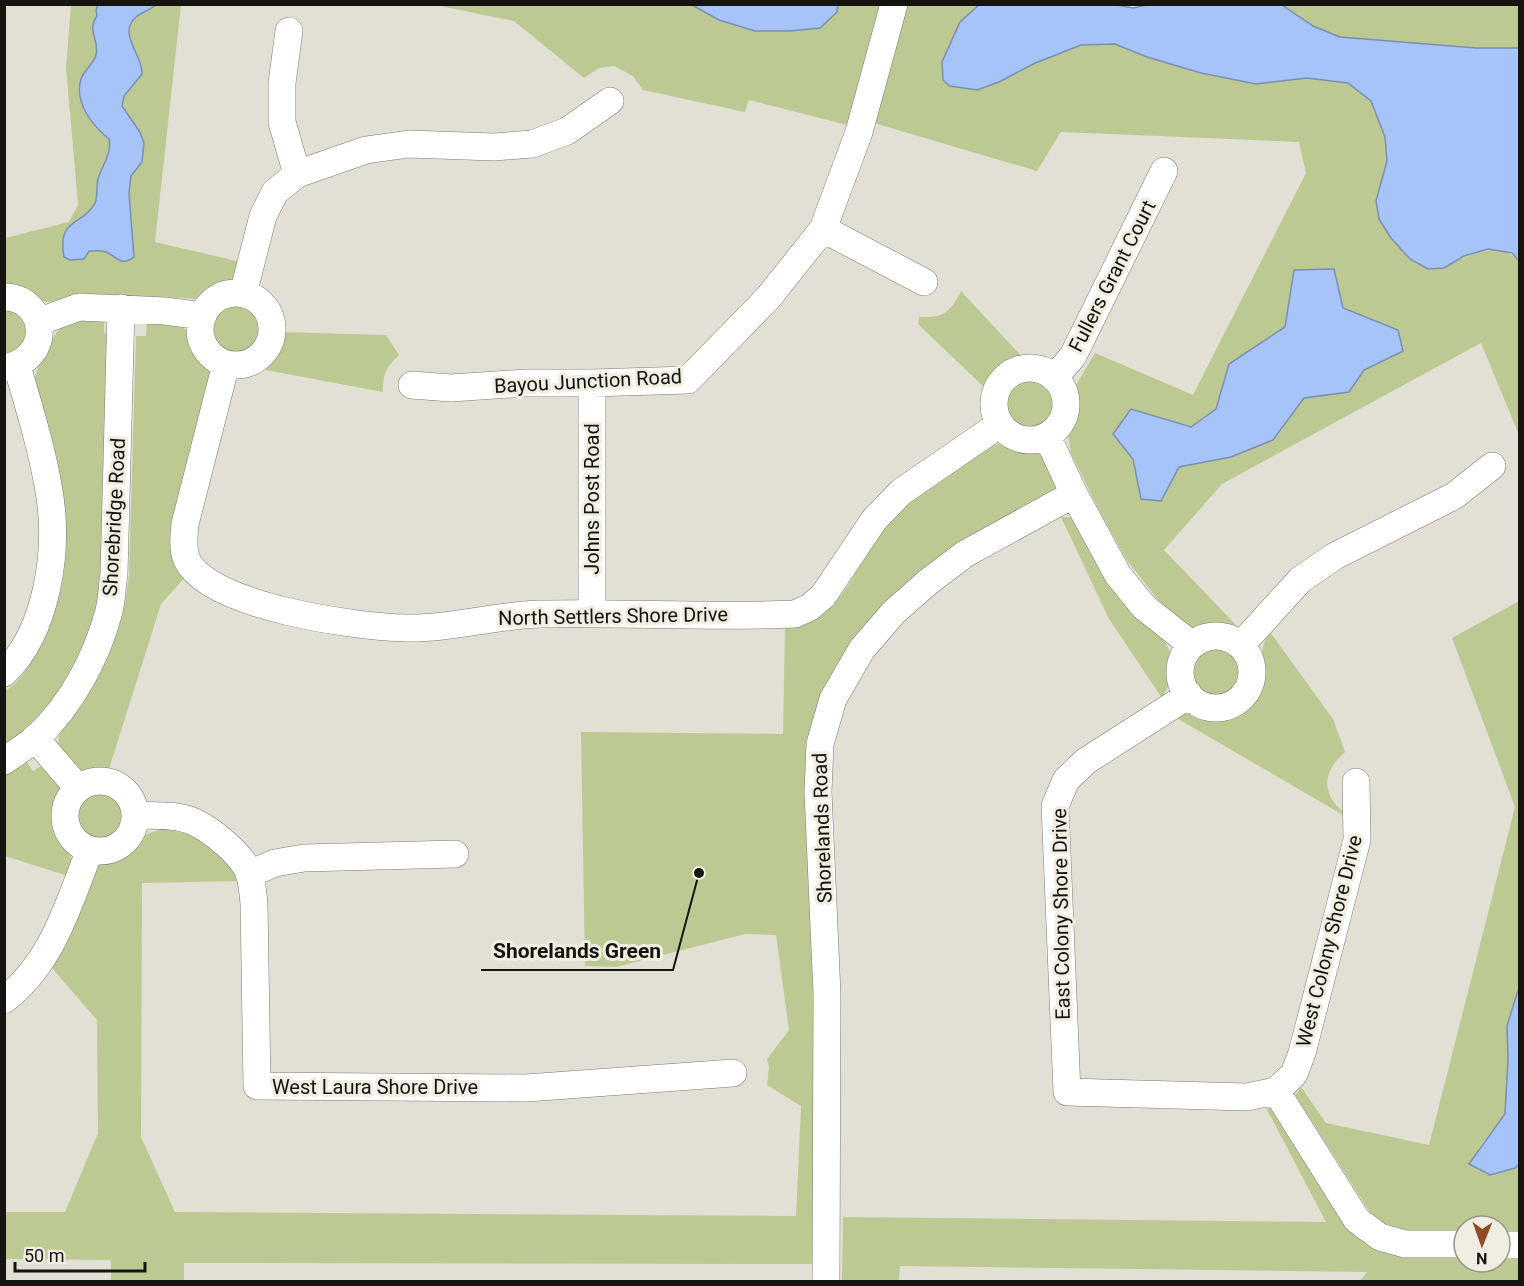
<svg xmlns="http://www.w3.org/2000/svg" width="1524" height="1286" font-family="Roboto,sans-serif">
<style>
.green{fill:#bdc992}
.water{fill:#a7c4f9;stroke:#7b8fb3;stroke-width:1.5}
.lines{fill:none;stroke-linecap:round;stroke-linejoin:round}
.minor-casing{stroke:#7c7a6f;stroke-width:28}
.minor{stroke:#fff;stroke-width:27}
.labels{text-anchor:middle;stroke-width:6;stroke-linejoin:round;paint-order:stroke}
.street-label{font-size:20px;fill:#151410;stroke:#f0ede1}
.leader{fill:none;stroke:#151410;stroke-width:2}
.callout-dot{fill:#151410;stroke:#f0ede1;stroke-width:2}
.callout-label{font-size:21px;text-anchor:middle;font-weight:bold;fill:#151410;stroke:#f0ede1;stroke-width:6;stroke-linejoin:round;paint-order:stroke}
</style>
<rect width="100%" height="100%" fill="#e2e0d4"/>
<path class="green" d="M71,5h110l-26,237 90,21 -5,14 -18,14 -21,8 -117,-5 -35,8 -13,-2 -31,-16v-46l64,-16 9,-17 -12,-138z
M435,5h257l27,15 36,11h34l31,-3 16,-16 2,-7h47l-34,121 -102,-26 -4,12 -102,-22 -10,-14 -19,-10 -15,2 -15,10 -70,-57z
M907,5h72l-19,17 -18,40 57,20 34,-18 48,-19 34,-1 32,13 54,16 55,11 51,-6 41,5 23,18 14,36 2,24 -11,40 68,67c23,-13 53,-29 75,-7v174l-38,-92 -259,141 -58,66 75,78 -30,-1 -14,1 -15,-5 -25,-27 -29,-37 -28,-51 -27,-55 -3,-18 8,-25 -1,-23 20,-34 98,42 113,-222 -7,-31 -238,-10 -24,39 -163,-48z
M1282,5h237v43h-43l-136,-11 -27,-11z
M961,291l65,70c-19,3 -29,13 -39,29l-69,-66 1,-7c24,1 31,-4 42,-26z
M213 329a25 25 0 1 1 50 0a25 25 0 1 1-50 0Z
M4,308l12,2 12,15 -1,18 -23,15z
M87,319h8l9,3v11l10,4 -9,251 -15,60 -59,81 -26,22v-60c18,-10 28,-32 37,-50 33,-64 28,-128 10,-195 -4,-18 -16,-44 -18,-61 0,-12 18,-50 27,-57 8,-5 17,-6 26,-9z
M147,321l30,3 11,7 22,34 4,11 -27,199 -26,29 -52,165 -29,2 -22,-27 1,-9 52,-87 14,-44 4,-28 7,-240h10z
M281,332l105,3 13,20c-12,11 -17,20 -16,37l-123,-23c15,-11 21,-19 21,-37z
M1007 403a24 24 0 1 1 48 0a24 24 0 1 1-48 0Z
M997,444c43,2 45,5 59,44l-7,10 -97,55 -126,145 -6,566 -636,-1v18l-73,1v-22l-106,-1v-47h60l33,-79 -1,-113 -45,-52 17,-33 23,-64 8,-8 18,-7 29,-22 15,-5 38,7 17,12 25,33 -100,2 -1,254 34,75 621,4 5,-110 -34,-21 2,-18 -2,-8 22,-29 -13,-95 -31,-1 -129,33 -31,-1 -4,-234 202,2 2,-106c12,-5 28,-8 39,-16 26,-18 38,-58 59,-82 30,-34 73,-67 114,-86z
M1061,517h8l7,4 87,116 9,19 -1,25 -9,17 -54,-81z
M1519,601v386l-12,39 1,34 -3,54 -26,34 36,20 4,-4v72h-19v-10h-36v10l-73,-5 -16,-11 -80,-125 6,-8 25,36 103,22 86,-338 -63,-169z
M1270,632l63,87 12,33c-18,16 -25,34 -8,54 5,5 10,7 13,13l-177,-103c4,-1 9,-4 14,-4 16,-1 29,7 46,1 40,-14 18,-56 37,-81z
M1192 672a24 24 0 1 1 48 0a24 24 0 1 1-48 0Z
M26,761l7,10 10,-6c5,6 16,15 18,23 3,9 -4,22 -3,33 2,20 21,35 10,55l-63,-20 -1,-80z
M76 815a25 25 0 1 1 50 0a25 25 0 1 1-50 0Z
M1274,1106l75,115 115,34v7h36v-7h20l-1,27 -159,-1 7,-9 -467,-6 -1,15 -57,1 1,-65 483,5 -60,-114z"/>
<path class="water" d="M98,5h58c-6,5 -14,7 -20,12 -19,17 7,38 6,57l-18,22 -2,10 18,26 4,11 -2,19 -11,14 -2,17 5,64c-13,10 -17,0 -28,-5 -5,-2 -12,-1 -17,-1l-5,8 -14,1 -6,-3c-7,-40 18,-30 31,-54 3,-7 1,-16 3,-24 4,-14 14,-24 11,-40 -17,-14 -35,-36 -28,-60 3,-9 13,-15 15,-24 4,-16 -10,-23 1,-39l-1,-6z
M692,5h146l-1,7 -17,16 -31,3h-34l-36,-11z
M979,5l132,-1 22,4 19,-4 130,1 31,21 27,11 136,11h43v213l-7,-8 -24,-4 -24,7 -20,12 -16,1 -18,-10 -19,-21 -12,-19 -3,-18 11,-40 -2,-24 -14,-36 -23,-18 -41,-5 -51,6 -55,-11 -54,-16 -32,-13 -34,1 -48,19 -34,18 -22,8 -27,-4 -7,-6 -1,-18 18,-40z
M1334,269l9,39 55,22 5,21 -39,19 -15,22 -45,6 -31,42 -42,17 -52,10 -18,34 -20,-2 -8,-40 -20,-25 18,-25 60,18 25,-18 13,-45 56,-37 9,-57z
M1519,987v177l-4,4 -25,7 -21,-11 36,-50 3,-54 -1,-34z"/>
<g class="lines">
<defs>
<path id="minor" d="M289,31l-7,52v39l15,52
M823,229l101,53
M200 329a36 36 0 1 1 72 0a36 36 0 1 1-72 0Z
M243,294l20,-78 12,-24 22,-18 69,-24 43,-6 85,3 38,-3 35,-13 43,-30
M4,297c43,0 51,62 0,71
M38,322l41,-15 86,4 38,5
M226,364l-41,160c-1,11 -3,25 2,36 22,47 171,67 219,68 45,1 90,-13 135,-14 85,-2 170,4 254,0l15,-7 13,-11 51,-76 27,-28 99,-68
M994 404a36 36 0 1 1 72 0a36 36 0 1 1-72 0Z
M1054,378l19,-22 91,-185
M592,383v231
M412,385l39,3 75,-5h66l96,-3 80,-82 55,-69 36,-97 35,-128
M1047,436l27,58 44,81 26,32 48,38
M1180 672a36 36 0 1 1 72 0a36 36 0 1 1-72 0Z
M1241,645l59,-65 35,-24 119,-60 38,-30
M4,673c44,-42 55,-124 45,-182 -7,-42 -20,-84 -32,-125
M1189,695l-103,66 -20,19 -11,26 12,286 180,5 29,-6
M35,738l43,50
M4,761c10,-7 21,-14 31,-22 36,-33 62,-82 74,-128 3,-12 3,-25 5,-37l7,-266
M65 816a35 35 0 1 1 70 0a35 35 0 1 1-70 0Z
M136,815c18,1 39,-1 56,6 19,8 51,34 58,54 2,8 3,19 4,28l3,183 269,2 207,-15
M249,874l26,-11 29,-5 151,-4
M4,1000c49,-37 64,-96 86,-150
M1276,1091l18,-17 8,-21 55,-213 -1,-58
M1276,1091l81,129 23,17 25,7h59
M1500,1245h20
M826,1282l1,-288 -9,-202 2,-48 13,-45 29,-50 32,-37 34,-30 37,-28 109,-60"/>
</defs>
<use href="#minor" class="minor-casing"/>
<use href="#minor" class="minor"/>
</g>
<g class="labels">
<g class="street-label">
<text transform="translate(1112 276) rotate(-63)" y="7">Fullers Grant Court</text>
<text transform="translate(588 381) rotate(-3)" y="7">Bayou Junction Road</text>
<text transform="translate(592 499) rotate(-90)" y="7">Johns Post Road</text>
<text transform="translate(114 517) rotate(-87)" y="7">Shorebridge Road</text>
<text transform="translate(613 616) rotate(-1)" y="7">North Settlers Shore Drive</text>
<text transform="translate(822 828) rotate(-92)" y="7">Shorelands Road</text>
<text transform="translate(1061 914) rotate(-91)" y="7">East Colony Shore Drive</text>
<text transform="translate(1329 941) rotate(-76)" y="7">West Colony Shore Drive</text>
<text x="375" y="1094">West Laura Shore Drive</text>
</g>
</g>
<path class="leader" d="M699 873L673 970H481"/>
<circle class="callout-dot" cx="699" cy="873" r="6"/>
<g class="callout-label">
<text x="577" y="958">Shorelands Green</text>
</g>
<rect width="1524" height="1286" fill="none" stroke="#151410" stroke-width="12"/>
<g transform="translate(1482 1244) rotate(181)"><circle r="28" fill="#f0ede1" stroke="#98968d" stroke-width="1.5"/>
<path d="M0-4.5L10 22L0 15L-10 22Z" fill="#914927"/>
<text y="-9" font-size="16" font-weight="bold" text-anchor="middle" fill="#151410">N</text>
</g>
<path d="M15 1262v9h130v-9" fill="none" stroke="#151410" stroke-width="3"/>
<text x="24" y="1262" font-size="18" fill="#151410" stroke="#f0ede1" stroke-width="4.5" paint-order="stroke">50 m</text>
</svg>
